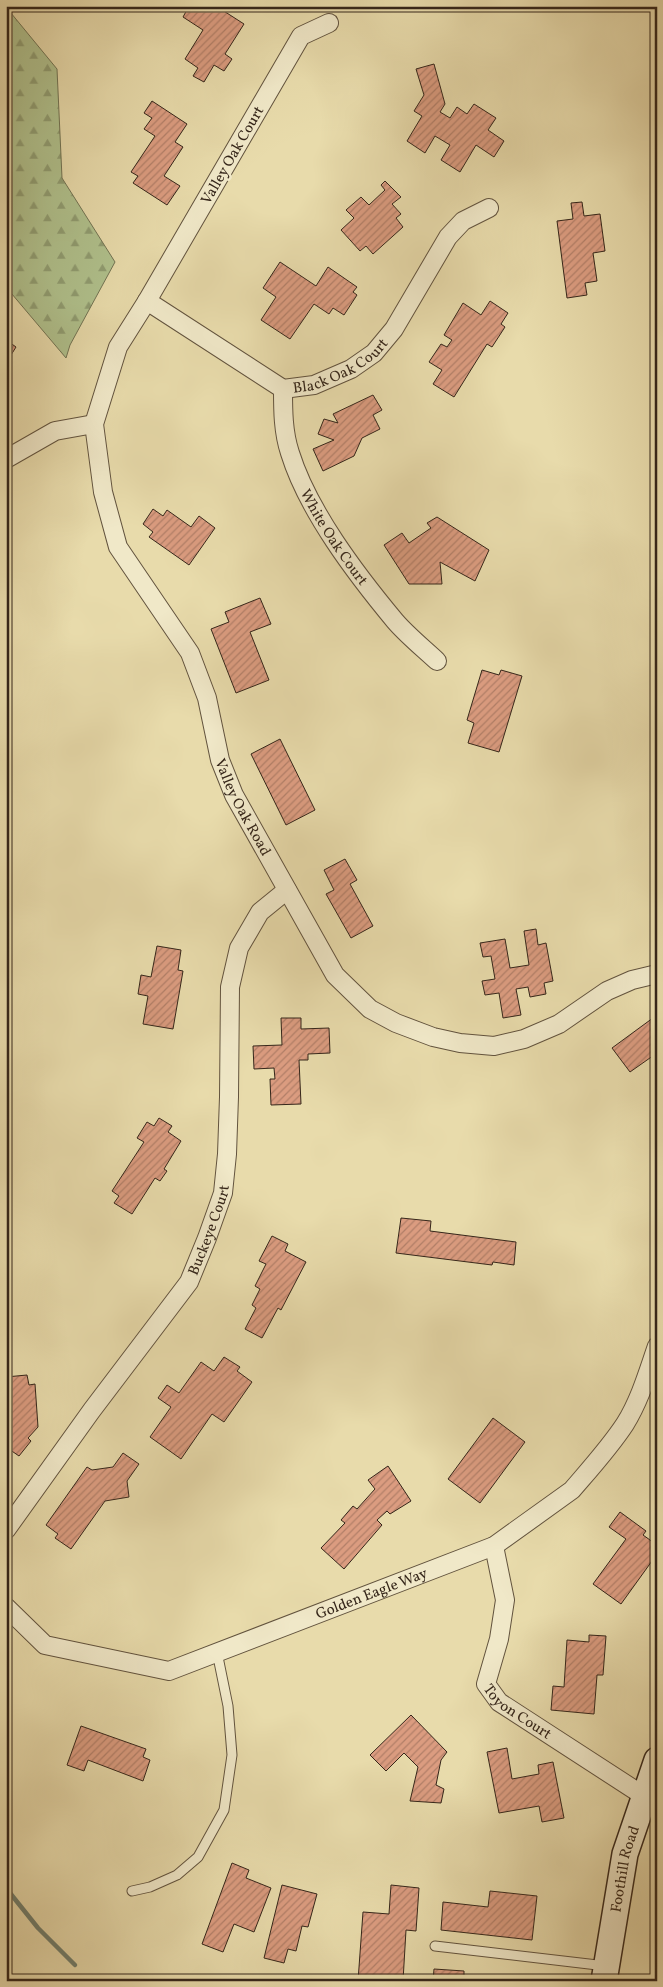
<svg xmlns="http://www.w3.org/2000/svg" width="663" height="1987" font-family="Vollkorn,serif">
<style>
.forest{fill:url(#forest-firs);stroke:#727454}
.lines{fill:none;stroke-linecap:round;stroke-linejoin:round}
.stream{stroke:#707f6e;stroke-width:4.5}
.building{fill:url(#building-hatch);stroke:#35261a}
.lane-casing{stroke:#62533e;stroke-width:11}
.street-casing{stroke:#62533e;stroke-width:20}
.secondary-casing{stroke:#35261a;stroke-width:28}
.lane{stroke:#f0e8c8;stroke-width:9}
.street{stroke:#f0e8c8;stroke-width:18}
.secondary{stroke:#f0e8c8;stroke-width:25}
.labels{text-anchor:middle;stroke-width:5;stroke-linejoin:round;paint-order:stroke}
.street-label{font-size:15px;fill:#35261a;stroke:#f0e8c8}
</style>
<defs>
<pattern id="forest-firs" width="22" height="20" patternUnits="userSpaceOnUse" patternTransform="scale(1.25)"><rect width="22" height="20" fill="#b0c18d"/><path d="M5 1l3.5 6h-7zM16 11l3.5 6h-7z" fill="#909d72"/></pattern>
<pattern id="building-hatch" width="6" height="6" patternUnits="userSpaceOnUse" patternTransform="scale(1.25)"><rect width="6" height="6" fill="#db9c80"/><path d="M-1 1l2-2M0 6l6-6M5 7l2-2" fill="none" stroke="#b27f68"/></pattern>
</defs>
<rect width="100%" height="100%" fill="#e8dbab"/>
<filter id="stains"><feTurbulence type="fractalNoise" baseFrequency=".004" numOctaves="4"/><feColorMatrix values="0 0 0 0 .2 0 0 0 0 .09 0 0 0 0 .02 0 0 0 .5 -.17"/></filter>
<radialGradient id="worn" r=".72"><stop offset=".6" stop-color="#630" stop-opacity="0"/><stop offset="1" stop-color="#630" stop-opacity=".3"/></radialGradient>
<path class="forest" d="M6,7l51,62 5,109 53,84 -45,83 -4,13 -60,-71z"/>
<g class="lines">
<path class="stream" d="M6,1888l32,40 37,37"/>
</g>
<path class="building" d="M185,6h31l28,18 -19,30 7,5 -8,12 -10,-6 -10,17 -11,-6 5,-8 -13,-9 18,-29 -20,-13 5,-9z
M434,64l11,40 -5,8 10,6 7,-11 10,7 7,-10 22,14 -8,12 16,11 -10,16 -18,-12 -16,27 -19,-12 9,-15 -15,-9 -10,17 -18,-12 15,-25 -8,-5 10,-16 -8,-26z
M152,101l35,23 -12,18 8,5 -19,29 16,10 -13,19 -34,-22 5,-7 -7,-4 24,-36 -11,-7 8,-11 -8,-5z
M385,181l16,16 -9,7 9,10 -5,4 7,9 -30,27 -7,-8 -6,5 -19,-21 13,-12 -8,-8 15,-13 8,8 16,-15 -4,-5z
M582,202l2,14 16,-2 5,37 -12,2 4,28 -12,2 2,12 -20,3 -10,-77 16,-2 -2,-16z
M280,262l36,24 12,-19 29,20 -4,5 4,3 -13,20 -11,-7 -4,6 -15,-10 -24,35 -29,-19 15,-23 -13,-9z
M490,301l18,12 -7,11 4,3 -13,20 -5,-3 -33,53 -21,-13 9,-14 -13,-8 12,-18 6,3 5,-7 -8,-5 19,-32 18,12z
M9,342l7,5 -10,16v-16z
M373,395l9,15 -9,5 7,14 -18,9 -8,18 -31,15 -10,-22 21,-9 -16,-6 6,-15 14,4 -5,-9z
M153,509l10,7 4,-6 24,17 8,-11 16,12 -26,37 -40,-28 4,-5 -10,-8z
M437,517l52,33 -14,31 -35,-19 2,22h-33l-25,-39 18,-12 7,10 22,-15 -4,-5z
M260,598l11,26 -21,8 19,48 -33,13 -25,-64 18,-7 -4,-10z
M482,670l17,5 2,-5 21,6 -23,76 -31,-9 6,-20 -7,-3z
M280,739l35,71 -29,15 -35,-71z
M345,859l12,21 -7,4 23,42 -22,12 -25,-44 8,-4 -10,-20z
M536,929l2,16 8,-2 7,38 -9,2 2,11 -16,3 -2,-10 -12,2 5,26 -18,3 -4,-25 -14,2 -3,-14 13,-2 -4,-23 -8,1 -3,-14 25,-4 5,29 19,-3 -5,-34z
M157,946l24,4 -3,20 5,1 -10,58 -30,-5 5,-28 -10,-2 3,-19 10,2z
M657,1015v38l-27,19 -18,-24z
M281,1018h20v11l28,-1 1,25 -22,1v6h-9l2,44 -30,1 -1,-26h5l-1,-11 -20,1 -1,-23 29,-1z
M159,1118l13,8 -4,6 13,9 -17,28 3,2 -7,10 -5,-3 -23,36 -18,-11 5,-7 -7,-5 32,-49 -7,-4 10,-16 7,4z
M401,1218l30,3 -1,10 86,11 -2,23 -21,-3 -1,3 -96,-12z
M272,1236l16,8 -3,7 21,11 -25,48 -3,-2 -16,30 -17,-9 11,-21 -4,-3 8,-16 -5,-3 11,-22 -7,-3z
M224,1357l16,10 -3,4 15,11 -28,40 -12,-8 -31,45 -31,-22 21,-30 -13,-9 9,-13 12,8 22,-31 13,9z
M27,1375l2,10 6,-1 3,43 -10,11 3,3 -12,15 -13,-9v-70z
M493,1418l32,24 -45,61 -32,-24z
M123,1453l16,11 -12,17 2,16 -24,4 -34,48 -16,-11 3,-4 -12,-9 41,-58 5,3 21,-3z
M388,1466l23,35 -21,13 -3,-3 -10,9 5,5 -38,44 -23,-21 24,-25 -4,-3 12,-14 4,3 18,-20 -7,-9z
M620,1512l26,19 -3,4 14,10v9l-36,50 -28,-20 33,-45 -17,-12z
M589,1635l17,1 -3,39h-6l-3,39 -43,-4 2,-24 11,1 3,-47 22,2z
M411,1715l36,37 -6,8 -5,25 8,4 -3,14 -31,-2 8,-34 -14,-14 -18,18 -16,-16z
M81,1726l65,23 -3,8 7,3 -7,21 -55,-21 -4,11 -17,-6z
M507,1748l5,31 27,-5 -1,-9 15,-3 11,56 -22,4 -3,-16 -40,7 -12,-61z
M232,1863l17,7 -3,8 25,10 -17,44 -20,-8 -11,28 -21,-8z
M282,1885l35,9 -9,33 -6,-1 -6,25 -8,-2 -4,14 -20,-5z
M391,1885l28,3 -3,43 -10,-1 -3,51h-45l5,-69 26,2z
M490,1891l47,5 -5,44 -91,-10 2,-28 45,5z
M434,1969l30,2v10h-31z"/>
<g class="lines">
<defs>
<path id="lane" d="M132,1891l18,-4 27,-12 21,-18 26,-47 8,-55 -4,-49 -11,-54
M435,1946l171,20"/>
<g id="street">
<path id="s1" d="M329,23l-28,13 -154,265 -29,46 -24,77 9,68 15,55 72,106 17,45 13,62 14,35 101,180 35,34 26,14 37,14 27,6 34,3 30,-7 35,-15 48,-33 25,-11 25,-6"/>
<path id="s2" d="M147,301l136,88 31,-4 37,-16 23,-16 20,-24 54,-92 15,-16 26,-13"/>
<path id="s3" d="M283,389c0,21 0,43 7,64 18,58 66,121 105,168 12,14 28,27 42,40"/>
<path d="M6,459l49,-28 39,-7"/>
<path id="s4" d="M6,1530l86,-120 97,-128 18,-44 16,-45 4,-39 2,-57 1,-110 9,-39 21,-36 27,-22"/>
<path id="s5" d="M494,1546l11,54 -6,39 -13,45 13,18 145,94"/>
<path id="s6" d="M6,1607l39,38 124,26 325,-125 78,-56c18,-21 38,-43 53,-66 15,-24 23,-52 32,-78"/>
</g>
<g id="secondary">
<path id="s7" d="M604,1981l21,-127 32,-94"/>
</g>
</defs>
<use href="#lane" class="lane-casing"/>
<use href="#street" class="street-casing"/>
<use href="#secondary" class="secondary-casing"/>
<use href="#lane" class="lane"/>
<use href="#street" class="street"/>
<use href="#secondary" class="secondary"/>
</g>
<g class="labels">
<g class="street-label">
<text transform="translate(232 155) rotate(-60)" y="5">Valley Oak Court</text>
<text dy="5" stroke="none"><textPath href="#s2" startOffset="225">Black Oak Court</textPath></text>
<text dy="5" stroke="none"><textPath href="#s3" startOffset="160">White Oak Court</textPath></text>
<text dy="5" stroke="none"><textPath href="#s1" startOffset="890">Valley Oak Road</textPath></text>
<text dy="5" stroke="none"><textPath href="#s4" startOffset="364">Buckeye Court</textPath></text>
<text dy="5" stroke="none"><textPath href="#s6" startOffset="398">Golden Eagle Way</textPath></text>
<text dy="5" stroke="none"><textPath href="#s5" startOffset="184">Toyon Court</textPath></text>
<text dy="5" stroke="none"><textPath href="#s7" startOffset="114">Foothill Road</textPath></text>
</g>
</g>
<rect width="663" height="1987" fill="none" stroke="#e8dbab" stroke-width="25"/>
<rect x="8" y="8" width="648" height="1972" fill="none" stroke="#35261a" stroke-width="2.5"/>
<rect x="12" y="12" width="638" height="1962" fill="none" stroke="#35261a"/>
<rect width="100%" height="100%" filter="url(#stains)"/>
<rect width="100%" height="100%" fill="url(#worn)"/>
</svg>
